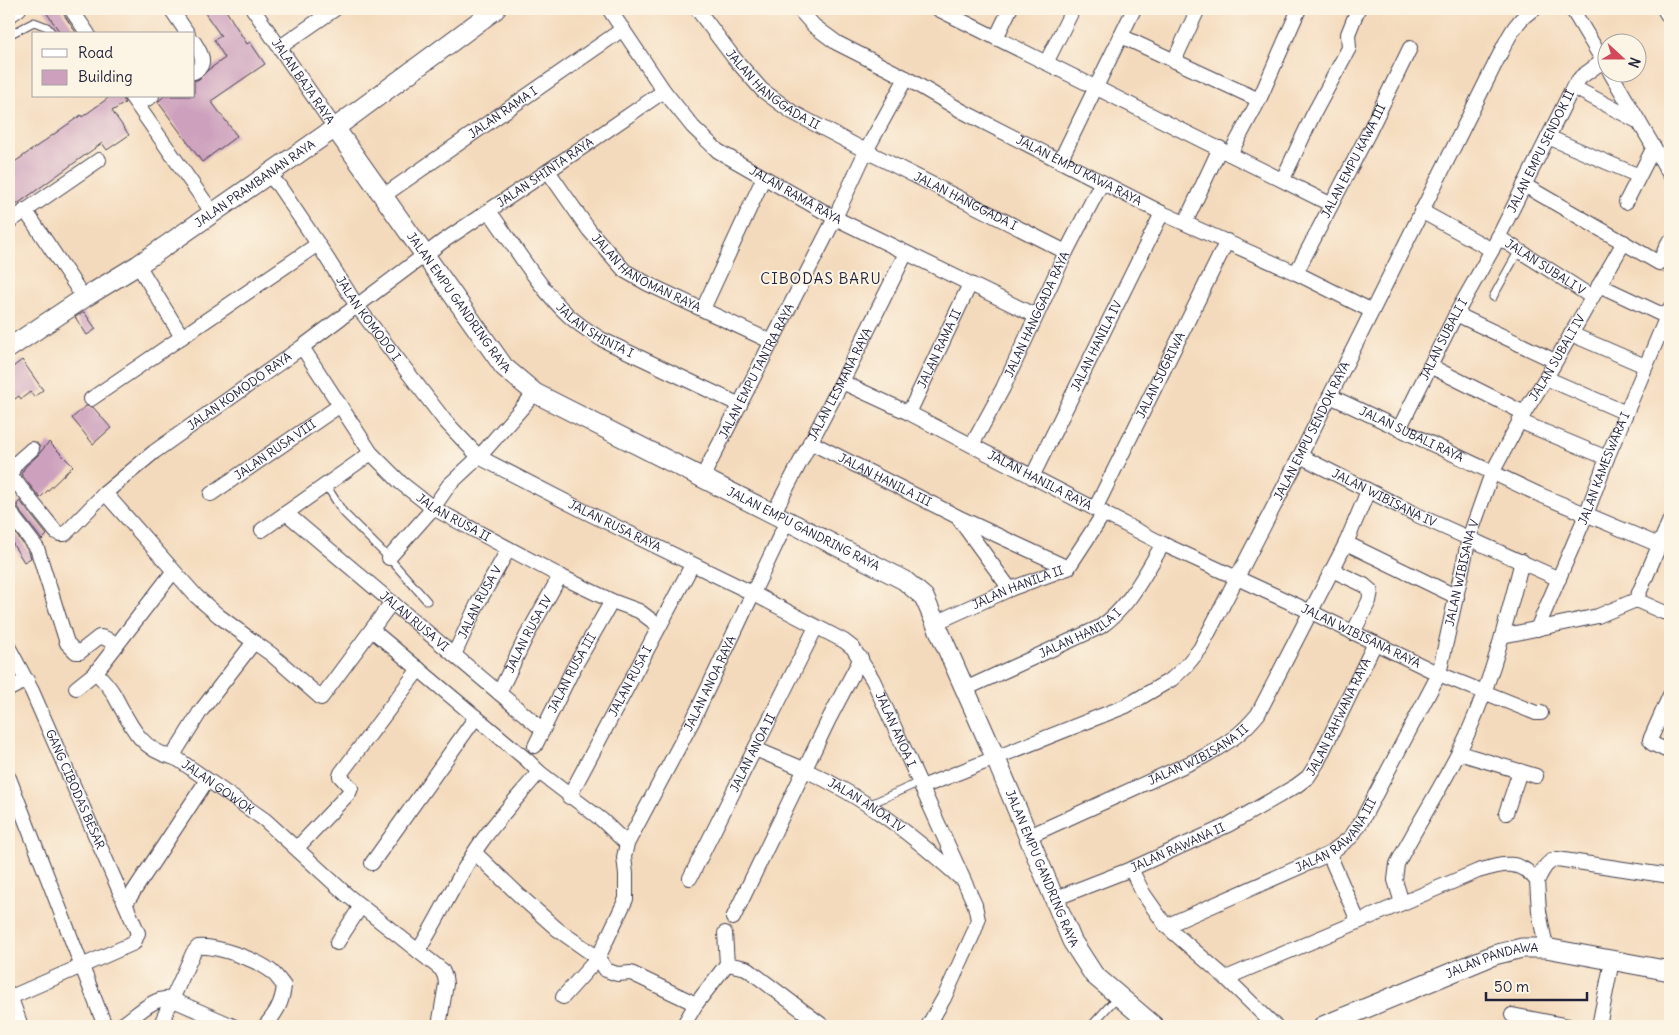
<svg xmlns="http://www.w3.org/2000/svg" width="1679" height="1035" font-family="Delius,sans-serif">
<style>
.building{fill:#cda1bd}
.lines{fill:none;stroke-linecap:round;stroke-linejoin:round}
.street-tunnel{stroke:#cab5a2;stroke-width:14;stroke-dasharray:14 7;stroke-linecap:butt}
.lane-casing{stroke:#423e4e;stroke-width:9}
.street-casing{stroke:#423e4e;stroke-width:16}
.secondary-casing{stroke:#423e4e;stroke-width:21}
.lane{stroke:#fff;stroke-width:7}
.street{stroke:#fff;stroke-width:14}
.secondary{stroke:#fff;stroke-width:19}
.labels{text-anchor:middle;stroke-width:4;stroke-linejoin:round;paint-order:stroke}
.street-label{font-size:12px;fill:#22223b;stroke:#fcf5e5}
.quarter-label{font-size:15px;letter-spacing:1px;fill:#22223b;stroke:#fcf5e5}
</style>
<rect width="100%" height="100%" fill="#fcf5e5"/>
<filter id="ink" filterUnits="userSpaceOnUse"><feTurbulence type="fractalNoise" baseFrequency=".02" numOctaves="2"/><feDisplacementMap in="SourceGraphic" scale="10" xChannelSelector="R" yChannelSelector="G"/><feConvolveMatrix kernelMatrix="1 2 1 2 8 2 1 2 1" color-interpolation-filters="sRGB"/></filter>
<filter id="wash" filterUnits="userSpaceOnUse"><feTurbulence type="fractalNoise" baseFrequency=".0096" numOctaves="4" result="noise"/><feDisplacementMap in="SourceGraphic" scale="20" xChannelSelector="R" yChannelSelector="G"/><feGaussianBlur stdDeviation="1.12" result="paint"/><feColorMatrix in="noise" values="0 0 0 0 0 0 0 0 0 0 0 0 0 0 0 0 0 1.4 0 .05"/><feComposite in="paint" operator="in"/></filter>
<g filter="url(#wash)">
<rect width="100%" height="100%" fill="#f4dabc"/>
<g id="blocks">
<path class="building" d="M44,9h16l17,25h-16z
M202,9h23l22,35 3,-2 15,22 -54,37 26,35 -35,26 -44,-60 6,-6h30v-15l5,-2 9,-9 17,-12 -11,-18 7,-4z
M111,96h11l3,7 -13,8 17,24 -22,15 -5,-7 -93,67v-44l72,-51 1,2z
M84,312l12,17 -9,6 -12,-18z
M22,360l21,30 -9,7 -4,-5 -9,7 -2,-3 -10,7v-33z
M86,406l7,1 18,21 -18,16 -21,-26z
M49,442l24,24 -33,32 -19,-24 4,-7 13,-12z
M20,501l27,34 -5,5 -21,-27 -4,-9z
M15,533l14,19 2,6 -7,4 -15,-24z"/>
</g>
</g>
<g filter="url(#ink)">
<use href="#blocks" fill-opacity="0" stroke="#423e4e" stroke-width="1"/>
<g class="lines">
<path class="street-tunnel" d="M1659,263l11,6"/>
<defs>
<path id="lane" d="M9,35l25,-13 13,5 6,7
M1493,297l26,-47
M326,485l17,27 46,46 38,43
M868,805l52,-23
M1091,1026l27,-30"/>
<g id="street">
<path d="M71,9l17,25"/>
<path d="M171,9l17,25"/>
<path id="s1" d="M253,9l82,119"/>
<path id="s2" d="M609,9l55,82 29,36 25,24 117,67 201,98"/>
<path id="s3" d="M697,9l37,49 28,32 30,22 74,39 200,101"/>
<path id="s4" d="M799,9l15,17 23,17 69,35 56,33 200,102 134,60 76,38"/>
<path d="M938,9l392,195"/>
<path d="M1572,9l34,57"/>
<path d="M9,16l10,-7"/>
<path d="M1121,36l138,64"/>
<path d="M996,38l14,-29"/>
<path d="M194,42c7,11 14,22 0,30"/>
<path d="M280,47l55,-38"/>
<path d="M1174,61l24,-52"/>
<path d="M1046,63l27,-54"/>
<path d="M1610,72l60,103"/>
<path d="M1573,87l66,35"/>
<path d="M131,96l81,116"/>
<path d="M137,105l15,-9"/>
<path d="M1548,137l84,36 6,2"/>
<path d="M1230,154l29,-54 40,-91"/>
<path d="M1060,161l74,-152"/>
<path id="s5" d="M548,171l41,59 36,41 23,13 124,58"/>
<path id="s6" d="M268,174l11,12 39,58 39,62 88,115 34,36 105,54 168,82 92,48 9,7 20,32 102,225 3,15 -4,12 -30,66 -16,28"/>
<path d="M1283,179l30,-64 36,-67 -1,-14 10,-25"/>
<path d="M1524,185l135,78 9,-20"/>
<path id="s7" d="M383,196l240,-167"/>
<path d="M1626,202l28,-55"/>
<path d="M25,210l59,88"/>
<path id="s8" d="M489,211c25,34 49,76 80,105 10,9 21,16 32,23l139,66"/>
<path d="M1421,211l71,39"/>
<path d="M9,222l90,-62"/>
<path d="M1185,223l35,-75"/>
<path id="s9" d="M1498,237l94,60"/>
<path d="M138,265l44,72"/>
<path id="s10" d="M1296,273l73,-141 41,-84"/>
<path d="M1599,285l68,32"/>
<path d="M703,309l60,-130"/>
<path d="M1456,314l99,47"/>
<path d="M1571,334l74,32"/>
<path id="s11" d="M302,347l69,106 30,30 32,25 127,68 52,25 27,10 20,15"/>
<path d="M1430,366l94,47"/>
<path d="M1546,378l80,35"/>
<path id="s12" d="M842,382l67,31 254,131 148,68 128,62 97,39h5"/>
<path id="s13" d="M1330,396l208,98 121,51"/>
<path d="M91,399l227,-155"/>
<path id="s14" d="M909,413l61,-129"/>
<path d="M1519,421l88,37"/>
<path id="s15" d="M1399,429l57,-115 36,-64 81,-163 8,-10 22,-16"/>
<path id="s16" d="M810,442l148,75 110,51"/>
<path id="s17" d="M972,445l31,-57 63,-136 36,-70"/>
<path id="s18" d="M32,449c-8,8 -22,15 -20,28l44,55 4,2h5l40,-41 49,-41 148,-105 140,-105 106,-71 116,-80"/>
<path id="s19" d="M1300,456l117,59 142,64"/>
<path id="s20" d="M1032,477l130,-264"/>
<path id="s21" d="M702,478l133,-260 31,-67 40,-73"/>
<path id="s22" d="M105,493l91,103 23,20 35,26 -54,70 -28,45 7,3 86,60 82,75 95,75 3,7 1,7 -7,42"/>
<path id="s23" d="M211,494l128,-88"/>
<path d="M9,508l5,10 23,30 30,95 9,9h4l19,-15c8,0 12,5 16,10"/>
<path id="s24" d="M1095,509l132,-268"/>
<path id="s25" d="M286,513l257,217"/>
<path id="s26" d="M773,514l69,-132 64,-129"/>
<path d="M959,519l51,70"/>
<path d="M262,530l109,-77"/>
<path d="M1346,543l111,54"/>
<path d="M389,558l44,-50 16,-23 30,-28 56,-64"/>
<path d="M1332,570l32,15 7,6 -2,10 -16,32"/>
<path d="M1636,600l34,-80"/>
<path d="M1636,600l27,12 7,1"/>
<path id="s27" d="M935,623l75,-34 58,-21 36,-55"/>
<path id="s28" d="M1537,629l49,-114 21,-57 63,-149"/>
<path d="M372,630l155,130 12,12 63,48 25,24"/>
<path d="M1502,636l96,-20 38,-16"/>
<path d="M254,642l17,12 50,44 71,-96"/>
<path id="s29" d="M9,648l23,43 106,242 -4,10 -123,54"/>
<path id="s30" d="M454,655l23,-50 31,-55"/>
<path d="M96,672c6,7 13,14 17,21 16,28 25,56 59,64"/>
<path d="M76,688l20,-16 77,-100"/>
<path d="M9,689l18,-9"/>
<path id="s31" d="M965,689l135,-62c29,-19 45,-54 63,-83"/>
<path id="s32" d="M499,693l27,-56 34,-61"/>
<path d="M1670,695l-20,45 3,4 17,8"/>
<path id="s33" d="M535,746l38,-77 39,-68"/>
<path id="s34" d="M756,749c16,8 33,13 49,21 58,26 107,65 154,107"/>
<path d="M1459,753l77,23"/>
<path d="M9,778l96,248"/>
<path id="s35" d="M922,787l204,-81 46,-27 14,-13 14,-17 100,-193 201,-404c8,-16 17,-35 34,-43"/>
<path id="s36" d="M569,797l123,-232"/>
<path d="M1506,813l14,-42"/>
<path id="s37" d="M1027,837l176,-80c24,-14 37,-21 55,-43l88,-171 22,-52"/>
<path d="M297,848l52,-55 2,-5 -11,-12 1,-3 78,-104"/>
<path d="M475,853l45,43 37,33 41,29 8,12 11,4 14,-1 65,31"/>
<path d="M1329,854l29,67"/>
<path d="M372,863l104,-146"/>
<path d="M1131,869l12,24 23,33 60,52 49,48"/>
<path id="s38" d="M690,878l126,-251"/>
<path d="M1537,881c5,-9 9,-20 20,-22l113,17"/>
<path id="s39" d="M1054,899l77,-30 97,-44 68,-39 12,-9 9,-14 58,-120"/>
<path d="M126,903l81,-123"/>
<path d="M1402,903l-7,-23 2,-16c19,-37 42,-73 61,-110 31,-61 47,-128 64,-193"/>
<path d="M733,918l96,-199 32,-61"/>
<path id="s40" d="M1166,926l163,-72 22,-17 10,-15 78,-148 30,-136 23,-65 32,-60 22,-35 78,-136"/>
<path d="M725,933l2,31"/>
<path d="M337,943l24,-37"/>
<path d="M418,951c23,-36 39,-75 64,-110 17,-24 38,-46 57,-69"/>
<path d="M1226,978l252,-107c24,-7 41,-13 59,10l2,30 7,37"/>
<path d="M9,993l12,33"/>
<path id="s41" d="M563,997l35,-39 28,-59v-25l-2,-17 3,-13 65,-122 95,-201"/>
<path d="M1512,1015l57,11"/>
<path d="M120,1026c16,-9 31,-29 51,-27l62,27"/>
<path d="M160,1026l33,-73 5,-6c18,-2 59,13 73,24 5,4 9,10 13,15 -2,18 -8,27 -19,40"/>
<path d="M683,1026l13,-22 31,-40 19,4 77,58"/>
<path d="M1599,1026l13,-65"/>
</g>
<g id="secondary">
<path d="M1667,9l3,5"/>
<path id="s42" d="M335,128l169,239 31,26 369,187 20,17 72,162 76,182 22,34 60,51"/>
<path id="s43" d="M9,348l75,-50 54,-33 197,-137 161,-119"/>
<path id="s44" d="M1323,1026l171,-71 28,-7h24l124,23"/>
</g>
</defs>
<use href="#lane" class="lane-casing"/>
<use href="#street" class="street-casing"/>
<use href="#secondary" class="secondary-casing"/>
<use href="#lane" class="lane"/>
<use href="#street" class="street"/>
<use href="#secondary" class="secondary"/>
</g>
</g>
<g class="labels">
<g class="street-label">
<text dy="4" stroke="none"><textPath href="#s1" startOffset="88">JALAN BAJA RAYA</textPath></text>
<text dy="4" stroke="none"><textPath href="#s3" startOffset="112">JALAN HANGGADA II</textPath></text>
<text dy="4" stroke="none"><textPath href="#s7" startOffset="146">JALAN RAMA I</textPath></text>
<text dy="4" stroke="none"><textPath href="#s15" startOffset="312">JALAN EMPU SENDOK II</textPath></text>
<text dy="4" stroke="none"><textPath href="#s10" startOffset="126">JALAN EMPU KAWA III</textPath></text>
<text dy="4" stroke="none"><textPath href="#s4" startOffset="325">JALAN EMPU KAWA RAYA</textPath></text>
<text dy="4" stroke="none"><textPath href="#s18" startOffset="718">JALAN SHINTA RAYA</textPath></text>
<text dy="4" stroke="none"><textPath href="#s43" startOffset="296">JALAN PRAMBANAN RAYA</textPath></text>
<text dy="4" stroke="none"><textPath href="#s2" startOffset="269">JALAN RAMA RAYA</textPath></text>
<text dy="4" stroke="none"><textPath href="#s3" startOffset="336">JALAN HANGGADA I</textPath></text>
<text dy="4" stroke="none"><textPath href="#s9" startOffset="56">JALAN SUBALI V</textPath></text>
<text dy="4" stroke="none"><textPath href="#s5" startOffset="145">JALAN HANOMAN RAYA</textPath></text>
<text dy="4" stroke="none"><textPath href="#s42" startOffset="214">JALAN EMPU GANDRING RAYA</textPath></text>
<text dy="4" stroke="none"><textPath href="#s17" startOffset="146">JALAN HANGGADA RAYA</textPath></text>
<text dy="4" stroke="none"><textPath href="#s6" startOffset="176">JALAN KOMODO I</textPath></text>
<text dy="4" stroke="none"><textPath href="#s8" startOffset="162">JALAN SHINTA I</textPath></text>
<text dy="4" stroke="none"><textPath href="#s15" startOffset="100">JALAN SUBALI I</textPath></text>
<text dy="4" stroke="none"><textPath href="#s20" startOffset="146">JALAN HANILA IV</textPath></text>
<text dy="4" stroke="none"><textPath href="#s14" startOffset="71">JALAN RAMA II</textPath></text>
<text dy="4" stroke="none"><textPath href="#s40" startOffset="732">JALAN SUBALI IV</textPath></text>
<text dy="4" stroke="none"><textPath href="#s21" startOffset="120">JALAN EMPU TANTRA RAYA</textPath></text>
<text dy="4" stroke="none"><textPath href="#s24" startOffset="149">JALAN SUGRIWA</textPath></text>
<text dy="4" stroke="none"><textPath href="#s26" startOffset="146">JALAN LESMANA RAYA</textPath></text>
<text dy="4" stroke="none"><textPath href="#s18" startOffset="342">JALAN KOMODO RAYA</textPath></text>
<text dy="4" stroke="none"><textPath href="#s35" startOffset="559">JALAN EMPU SENDOK RAYA</textPath></text>
<text dy="4" stroke="none"><textPath href="#s13" startOffset="90">JALAN SUBALI RAYA</textPath></text>
<text dy="4" stroke="none"><textPath href="#s23" startOffset="78">JALAN RUSA VIII</textPath></text>
<text dy="4" stroke="none"><textPath href="#s28" startOffset="174">JALAN KAMESWARA I</textPath></text>
<text dy="4" stroke="none"><textPath href="#s16" startOffset="84">JALAN HANILA III</textPath></text>
<text dy="4" stroke="none"><textPath href="#s12" startOffset="221">JALAN HANILA RAYA</textPath></text>
<text dy="4" stroke="none"><textPath href="#s19" startOffset="94">JALAN WIBISANA IV</textPath></text>
<text dy="4" stroke="none"><textPath href="#s11" startOffset="232">JALAN RUSA II</textPath></text>
<text dy="4" stroke="none"><textPath href="#s6" startOffset="506">JALAN RUSA RAYA</textPath></text>
<text dy="4" stroke="none"><textPath href="#s42" startOffset="634">JALAN EMPU GANDRING RAYA</textPath></text>
<text dy="4" stroke="none"><textPath href="#s40" startOffset="495">JALAN WIBISANA V</textPath></text>
<text dy="4" stroke="none"><textPath href="#s27" startOffset="90">JALAN HANILA II</textPath></text>
<text dy="4" stroke="none"><textPath href="#s30" startOffset="59">JALAN RUSA V</textPath></text>
<text dy="4" stroke="none"><textPath href="#s25" startOffset="168">JALAN RUSA VI</textPath></text>
<text dy="4" stroke="none"><textPath href="#s31" startOffset="128">JALAN HANILA I</textPath></text>
<text dy="4" stroke="none"><textPath href="#s32" startOffset="66">JALAN RUSA IV</textPath></text>
<text dy="4" stroke="none"><textPath href="#s12" startOffset="578">JALAN WIBISANA RAYA</textPath></text>
<text dy="4" stroke="none"><textPath href="#s33" startOffset="82">JALAN RUSA III</textPath></text>
<text dy="4" stroke="none"><textPath href="#s36" startOffset="131">JALAN RUSA I</textPath></text>
<text dy="4" stroke="none"><textPath href="#s41" startOffset="354">JALAN ANOA RAYA</textPath></text>
<text dy="4" stroke="none"><textPath href="#s39" startOffset="350">JALAN RAHWANA RAYA</textPath></text>
<text dy="4" stroke="none"><textPath href="#s6" startOffset="866">JALAN ANOA I</textPath></text>
<text dy="4" stroke="none"><textPath href="#s38" startOffset="140">JALAN ANOA II</textPath></text>
<text dy="4" stroke="none"><textPath href="#s37" startOffset="190">JALAN WIBISANA II</textPath></text>
<text dy="4" stroke="none"><textPath href="#s22" startOffset="408">JALAN GOWOK</textPath></text>
<text dy="4" stroke="none"><textPath href="#s29" startOffset="156">GANG CIBODAS BESAR</textPath></text>
<text dy="4" stroke="none"><textPath href="#s34" startOffset="124">JALAN ANOA IV</textPath></text>
<text dy="4" stroke="none"><textPath href="#s40" startOffset="196">JALAN RAWANA III</textPath></text>
<text dy="4" stroke="none"><textPath href="#s39" startOffset="134">JALAN RAWANA II</textPath></text>
<text dy="4" stroke="none"><textPath href="#s42" startOffset="1069">JALAN EMPU GANDRING RAYA</textPath></text>
<text dy="4" stroke="none"><textPath href="#s44" startOffset="182">JALAN PANDAWA</textPath></text>
</g>
<g class="quarter-label">
<text x="821" y="284">CIBODAS BARU</text>
</g>
</g>
<rect width="1679" height="1035" fill="none" stroke="#fcf5e5" stroke-width="30"/>
<rect x="32" y="32" width="162" height="65" fill="#fcf5e5" stroke="#a5a1a1"/>
<rect x="42" y="49" width="25" height="8" fill="#ffffff" stroke="#a5a1a1"/>
<text x="78" y="58" font-size="15" fill="#22223b">Road</text>
<rect x="42" y="70" width="25" height="15" fill="#cda1bd" stroke="#a5a1a1"/>
<text x="78" y="82" font-size="15" fill="#22223b">Building</text>
<g transform="translate(1622 58) rotate(111)"><circle r="24" fill="#fcf5e5" stroke="#a5a1a1"/>
<path d="M0-4L9 19L0 12L-9 19Z" fill="#d1495b"/>
<text y="-8" font-size="14" font-weight="bold" text-anchor="middle" fill="#22223b">N</text>
</g>
<path d="M1486 992v8h101v-8" fill="none" stroke="#22223b" stroke-width="2.5"/>
<text x="1494" y="992" font-size="15" fill="#22223b" stroke="#fcf5e5" stroke-width="4" paint-order="stroke">50 m</text>
</svg>
